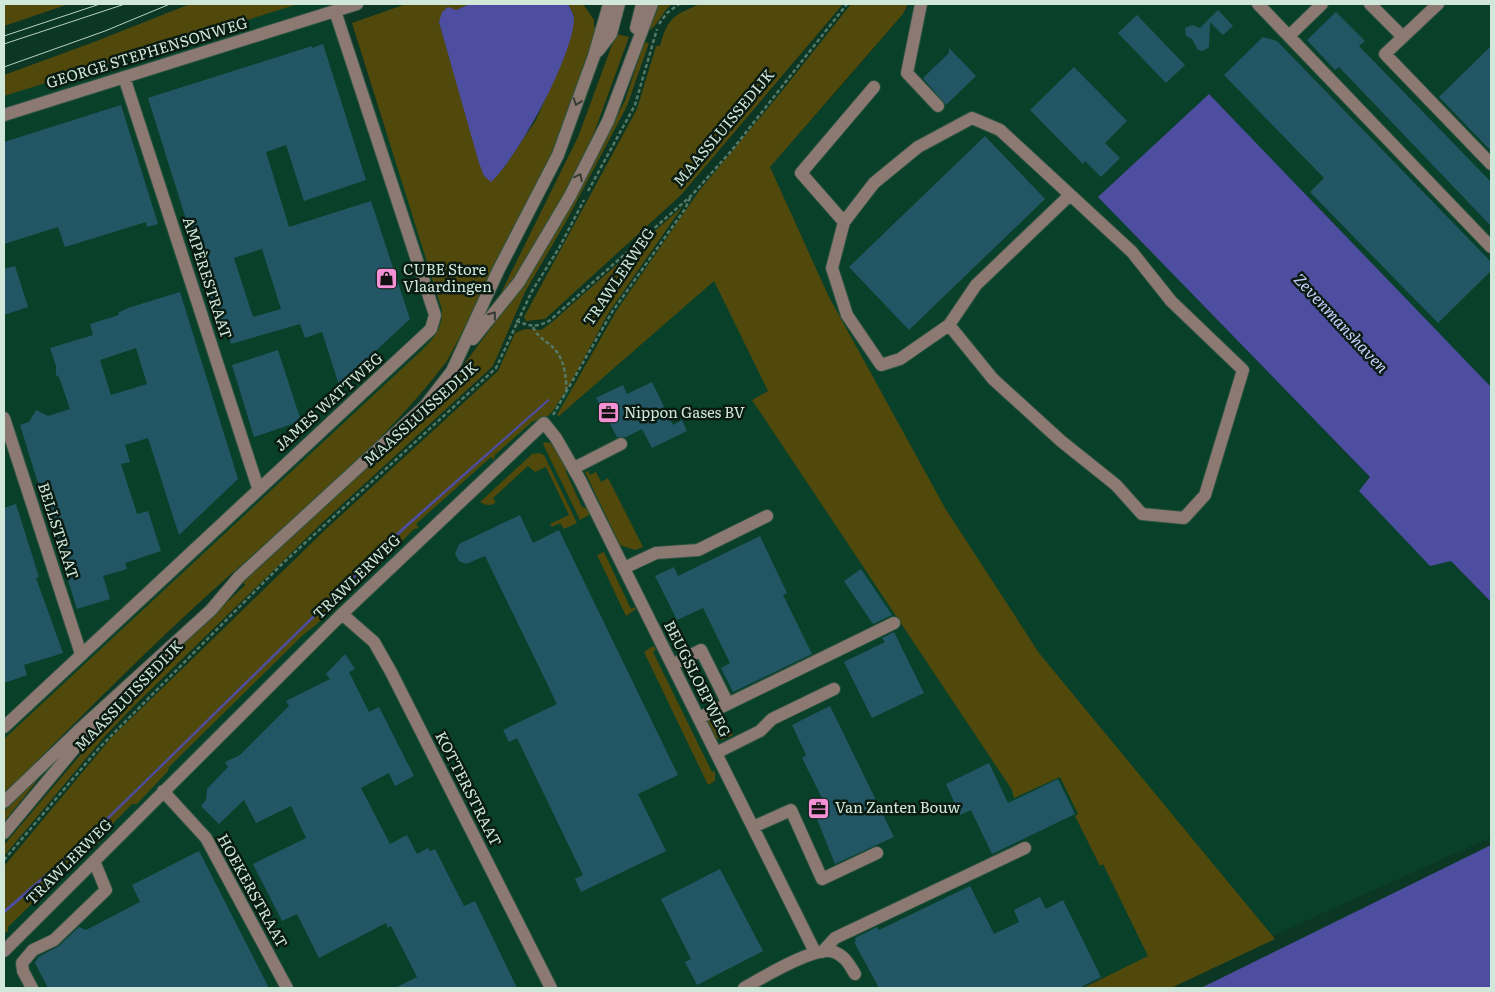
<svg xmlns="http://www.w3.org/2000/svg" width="1495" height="992" font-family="Literata,serif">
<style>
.built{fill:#094029}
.green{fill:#51480c}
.water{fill:#4e4ea1}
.building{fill:#235665;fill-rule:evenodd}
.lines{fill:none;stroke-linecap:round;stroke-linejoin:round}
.minor-casing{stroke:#2c5341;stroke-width:14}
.path{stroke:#557968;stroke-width:2.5;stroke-dasharray:4 2.5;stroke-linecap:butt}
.minor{stroke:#8c7972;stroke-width:12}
.tram{stroke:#b8d1c3;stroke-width:1}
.oneway{stroke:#373c34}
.labels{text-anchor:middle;stroke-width:5;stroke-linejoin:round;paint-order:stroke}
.street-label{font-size:15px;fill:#d1e7da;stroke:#091b12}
.poi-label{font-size:15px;fill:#d1e7da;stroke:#091b12;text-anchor:start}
.water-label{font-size:16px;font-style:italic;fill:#c8cdfc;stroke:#091b12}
</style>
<rect width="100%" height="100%" fill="#0c3724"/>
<path class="built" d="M236,4h100l115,299 -10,38 -437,405v-668z
M910,4h581v383l-282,-293 -111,103 393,406v234l-334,151h-1151l-2,-3v-79l402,-377 169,-145 270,-302 58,-68z"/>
<path class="green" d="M4,4h65l-65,22z
M190,4h108l-294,92v-21l90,-33z
M406,4h64l-14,6 -17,12 45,154 19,-7 33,-49 18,-41 16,-43 4,-20 -6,-12h15l11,16v7l4,1 -46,133 -105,200c-66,87 -154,157 -235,230 -72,65 -140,135 -208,203v-55l418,-389c12,-12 21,-22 20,-40l-90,-287z
M659,4h13c-9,6 -16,26 -25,27z
M700,4h143l-162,191 -136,124 -19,2 -2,-4 113,-208 19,-63h4c8,-29 14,-31 40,-42z
M851,4h57l-5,10 -133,153 59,130 116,211 94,145 236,286 -104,49h-88l65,-32 -45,-92 -3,2 -25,-50 3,-2 -18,-37 -46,21 -2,-8 -260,-390 16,-9 -54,-110 -155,135 -2,-1 60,-105 82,-119 83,-100z
M616,34l13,3 -39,107 -24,49 -65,109 -3,-3 80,-162z
M644,42l5,1 -22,63 -59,112 -43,74 -32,74 -170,156 -184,179 -34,35 -101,120v-11l133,-157 108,-103 -3,-4 209,-199 71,-96 103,-185z
M683,206l-74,106 -40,74 -17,26 -8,7 -11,2 -38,34 -1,5 -3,-3 -75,67 3,4 -5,1 -38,39 -4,-1 -55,57 -14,11 -134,132 -1,4 -31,33h-5l-30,31 1,4 -28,25 -1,4 -3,-3 -63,62v4l-4,3 1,-69 106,-127 214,-208 173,-159 17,-38 10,-4 16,1 10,-7z
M545,442l9,2 13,22 -1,6 16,35 7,2v6l-9,5 -37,-76z
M539,453l5,2 33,68 -13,6 -4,-6 -8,4 -2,-3 19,-9 -23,-48 -11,5 -7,-6 -35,32 3,4c-6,5 -10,3 -16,0l52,-48z
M588,471l2,4 6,-3 5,10 7,-4 35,69 -8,3 -15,-5 -35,-73z
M604,552l27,57 4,-2 1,2 -10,7 -29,-61z
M653,646l3,3 -3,3 59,120 3,-1v10l-7,4 -64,-133z
M721,712l12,23 -11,5 -7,-2 -9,-19z
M48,767l-44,55v-11z"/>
<path class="water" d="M470,4h98c2,4 5,9 6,14 0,37 -56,139 -83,164l-7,-6 -5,-13 -40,-141 3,-10 6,-5 8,3z
M1209,94l282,293v215l-40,-41 -21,5 -71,-75 11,-14 -272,-280z
M548,399l2,1 -145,129 -332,325 -69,60v-4l67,-58 60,-58 272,-267z
M1491,845v143h-290z"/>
<path class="building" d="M1218,10l15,16 -10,9 -13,-13 -1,25 -6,4 -5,-1 -6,-11 -6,-3 -1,-8 7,-3 8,3z
M1336,12l29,29 -6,5 132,136v44l-152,-159 -4,3 -28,-30z
M1137,15l48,50 -19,18 -48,-50z
M1263,37l14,4 214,221v9l-53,52 -128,-131 14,-14 -100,-103z
M323,44l43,136 -62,21 -18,-56 -20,7 23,75 82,-26 39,118 -71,66 -17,-53 -17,6 -5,-14 -69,20 -5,-18 -6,2 -72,-230 164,-52v2zM262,249l19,60 -28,8 -19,-59z
M1491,46v105l-52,-54z
M949,48l27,28 -30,29 -23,-27 26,-25z
M1074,67l53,54 -22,22 15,15 -19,19 -16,-16 -2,3 -53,-54z
M121,105l37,119 -11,3 -1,-5 -81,25 -7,-20 -54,17v-102z
M985,136l60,63 -136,131 -60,-63z
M15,266l13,41 -24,8v-46z
M180,292l58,187 -59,56 -31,-97 -23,7 5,17 -9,2 16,50 11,-3 13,40 -36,12 2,6 -24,7 7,23 -33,10 -57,-184 9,-3 7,-12 12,6 22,-7 -11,-32 -3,-2v-9l-6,-18 43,-13 -3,-11 29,-9 -1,-2 10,-5zM136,348l11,36 -36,11 -11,-35z
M278,350l23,71 -47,16 -22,-72z
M652,382l21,43 9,-5 5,11 -35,17 -10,-19 -16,8h-9l-21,-39 27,-13 4,9z
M16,504l23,73 -3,1 27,75 -39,12 3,10 -23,8v-175z
M520,515l13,28 26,-13 119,245 -40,19 28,57 -85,41 -6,-13 8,-4 -66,-137 -8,4 -6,-12 54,-26 -72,-148 -19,8 -7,-3 -4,-7 4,-10z
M760,536l27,57 -4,2 29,59 -79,38 -12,-24 9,-5 -27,-55 -26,12 -22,-44 19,-9 4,9z
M861,569l31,46 -19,9 -29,-43z
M894,632l30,61 -52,25 -28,-56 41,-20 -3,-4z
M345,654l10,15 -6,3 20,40 10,-5 35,69 -19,10 -6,-13 -28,15 29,56 17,-9 10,19 11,-6 2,3 5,-2 29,57 11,-5 42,87h-122l22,-11 -26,-51 -3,2 -2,-5 -67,35 -22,-44 -15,7 -29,-57 53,-26 -15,-32 -35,17 -12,-23 -25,24 -18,-18 5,-6 1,-11 21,-22 -3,-5 15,-7 49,-49 -3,-5 44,-22 -4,-5z
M830,706l64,131 -59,27 -24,-60 11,-6 -20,-40 4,-3 -14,-30z
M989,763l19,40 50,-24 17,35 -83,40 -21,-44 -11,5 -14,-31z
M199,851l70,137h-221l-13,-25 3,-6 21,-11 20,-19 7,3 54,-28 -8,-17z
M720,869l43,82 -66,34 -12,-23 6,-3 -30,-60z
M970,886l24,48 25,-12 -5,-12 26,-13 6,12 17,-9 38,77 -22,11h-200l-25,-46 2,-1 -1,-3 22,-11 2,3z"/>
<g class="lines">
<defs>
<path id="minor" d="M921,4l-14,69 31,33
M1258,4l233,243
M1370,4l33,33
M1438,4l-53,50 106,110
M636,28l6,-24
M1289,36l33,-32
M598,51l13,-17 8,-30
M124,77l134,411
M4,115l353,-111
M972,118l28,12 132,122 39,49 72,69 -38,125 -21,23 -42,-4 -26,-29 -55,-44 -68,-62 -44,-54 -49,34 -19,6 -34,-50 -15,-47 12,-46 30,-39 44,-36z
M844,222l-43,-49 73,-86
M949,325l27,-40 94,-90
M473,339l46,-57 51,-86 38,-75 44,-117
M4,418l77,236
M574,468l47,-24
M624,568l32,-15 42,-3 69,-34
M342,614l32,28 17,30 160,316
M672,665l29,-15 27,54
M699,718l195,-95
M4,727l427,-398 4,-14 -100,-304
M716,753l44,-22 12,-12 62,-30
M163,791l43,47 81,150
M4,802l74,-71 133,-121 28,-33 186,-171 27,-35 46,-100 60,-116 36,-99 15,-52
M753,827l38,-17 31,69 55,-26
M4,833l90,-108
M4,951l338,-337 202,-191 12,15 24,42 235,472
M822,952l13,-14 190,-90
M32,988l-9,-17 -1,-8 11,-13 21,-10 52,-50 -12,-29
M744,988c18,-10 71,-43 90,-36 11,4 15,12 21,22"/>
</defs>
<use href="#minor" class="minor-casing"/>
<path class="path" d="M659,24l8,-11 12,-9
M588,191l47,-86 22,-76
M516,321c14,5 20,7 33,0l143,-126 40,-45 115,-146
M533,327c5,12 17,15 24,25 8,11 10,29 9,42
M553,415l59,-103 73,-103 6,-13
M4,860l95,-112 183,-184 214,-196 36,-77 27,-43 25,-48"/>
<use href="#minor" class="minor"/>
<path class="tram" d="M4,36l96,-32
M4,44l121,-40
M4,67l101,-36 65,-27"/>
</g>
<defs><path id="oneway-chevron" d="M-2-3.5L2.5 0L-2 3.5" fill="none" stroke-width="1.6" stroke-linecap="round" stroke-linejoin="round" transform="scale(1.25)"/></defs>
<g class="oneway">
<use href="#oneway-chevron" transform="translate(577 102) rotate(110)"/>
<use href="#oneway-chevron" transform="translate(579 177) rotate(-64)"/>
<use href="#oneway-chevron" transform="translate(493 315) rotate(-51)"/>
</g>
<defs>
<symbol id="shop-square" viewBox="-11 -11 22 22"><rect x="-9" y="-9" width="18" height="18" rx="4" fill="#f491d4" stroke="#091b12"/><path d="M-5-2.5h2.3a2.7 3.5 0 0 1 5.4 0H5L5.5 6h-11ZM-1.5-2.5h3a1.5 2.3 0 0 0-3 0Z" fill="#111"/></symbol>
<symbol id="office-square" viewBox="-11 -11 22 22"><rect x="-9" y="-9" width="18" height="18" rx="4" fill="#f491d4" stroke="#091b12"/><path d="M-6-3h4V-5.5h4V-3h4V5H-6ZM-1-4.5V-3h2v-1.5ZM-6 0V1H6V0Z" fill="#111"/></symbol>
</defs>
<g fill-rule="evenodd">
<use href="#shop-square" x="374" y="266" width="25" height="25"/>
<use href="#office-square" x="596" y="400" width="25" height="25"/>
<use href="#office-square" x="806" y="796" width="25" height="25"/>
</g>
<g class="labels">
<g class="street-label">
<text transform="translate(147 53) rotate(-17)" y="5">GEORGE STEPHENSONWEG</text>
<text transform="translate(724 128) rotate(-50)" y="5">MAASSLUISSEDIJK</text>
<text transform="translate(619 277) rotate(-56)" y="5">TRAWLERWEG</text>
<text transform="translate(207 278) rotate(72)" y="5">AMPÈRESTRAAT</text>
<text transform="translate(329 402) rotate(-42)" y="5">JAMES WATTWEG</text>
<text transform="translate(421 414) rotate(-42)" y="5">MAASSLUISSEDIJK</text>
<text transform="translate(58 531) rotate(72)" y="5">BELLSTRAAT</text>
<text transform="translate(357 577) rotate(-44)" y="5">TRAWLERWEG</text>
<text transform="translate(697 679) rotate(63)" y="5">BEUGSLOEPWEG</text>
<text transform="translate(129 696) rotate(-46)" y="5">MAASSLUISSEDIJK</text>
<text transform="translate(468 789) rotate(63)" y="5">KOTTERSTRAAT</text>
<text transform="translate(69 862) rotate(-45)" y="5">TRAWLERWEG</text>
<text transform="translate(252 891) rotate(61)" y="5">HOEKERSTRAAT</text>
</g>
<g class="poi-label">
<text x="403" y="275">CUBE Store<tspan x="403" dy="17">Vlaardingen</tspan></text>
<text x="624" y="418">Nippon Gases BV</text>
<text x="835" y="813">Van Zanten Bouw</text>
</g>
<g class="water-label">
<text transform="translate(1341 323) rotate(47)" y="6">Zevenmanshaven</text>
</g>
</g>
<rect width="1495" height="992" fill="none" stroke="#d1e7da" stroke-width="10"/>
</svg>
